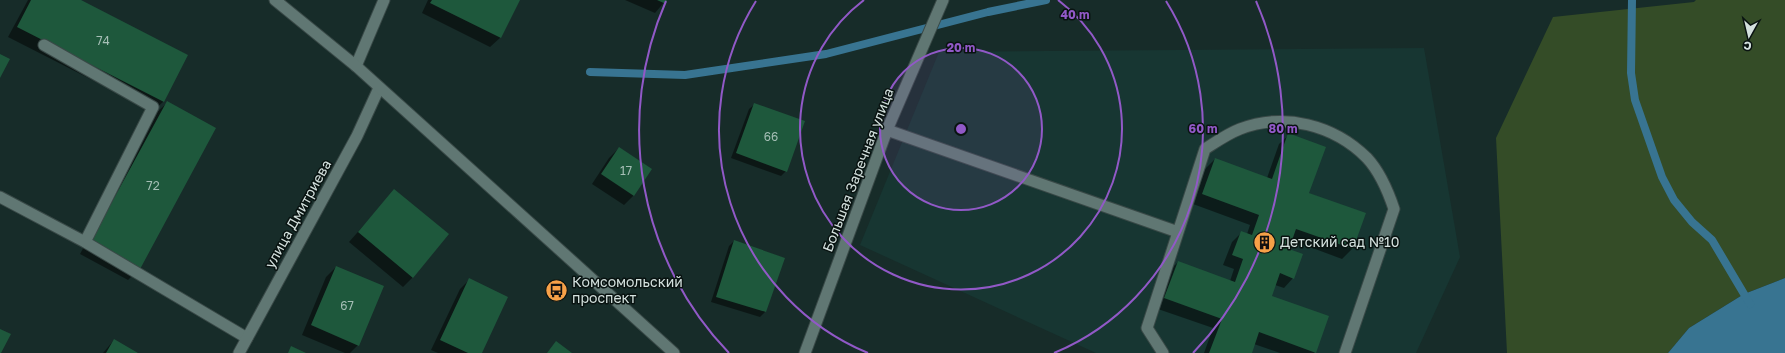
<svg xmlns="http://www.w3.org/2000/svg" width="1785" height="353" font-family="'Golos Text',sans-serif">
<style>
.built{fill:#173632}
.green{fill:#344c27}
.water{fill:#387491}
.shadow{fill:#0007}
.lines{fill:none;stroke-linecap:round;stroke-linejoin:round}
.stream{stroke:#387491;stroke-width:8}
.building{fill:#1e583c}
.service-casing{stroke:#394947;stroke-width:13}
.minor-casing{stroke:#394947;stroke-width:13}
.tertiary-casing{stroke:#394947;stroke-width:13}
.secondary-casing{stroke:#394947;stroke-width:13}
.service{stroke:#607773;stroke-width:11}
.minor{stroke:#607773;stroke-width:11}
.tertiary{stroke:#607773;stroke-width:11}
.secondary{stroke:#607773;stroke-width:11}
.ring{fill:none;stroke:#9159c7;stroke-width:2}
.labels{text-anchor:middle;stroke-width:3;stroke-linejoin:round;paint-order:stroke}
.number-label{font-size:12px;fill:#a6bfb6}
.street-label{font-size:14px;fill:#d4e1de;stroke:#091311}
.poi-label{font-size:14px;fill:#d4e1de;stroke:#091311;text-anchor:start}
.centre{fill:#9159c7;stroke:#091311;stroke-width:2}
.ring-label{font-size:12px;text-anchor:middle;font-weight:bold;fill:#9159c7;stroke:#091311;stroke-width:3;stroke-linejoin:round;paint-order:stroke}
</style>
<rect width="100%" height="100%" fill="#172c29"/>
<path class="built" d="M1424,48l36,209 -44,96h-320l-236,-108 79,-193z"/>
<path class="green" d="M1696,0h89v278l-41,16 -55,34 -21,25h-161l-11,-215 57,-121 141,-15z"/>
<path class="water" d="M1785,278v75h-117l21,-25 55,-34z"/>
<path class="shadow" d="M28,0h51l108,55 -24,47 -10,9 -145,-74z
M428,0h91l-19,38 -10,9 -68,-34z
M625,0h41l-11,13z
M167,103l-29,167 -10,10 -48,-26 77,-142z
M755,104l31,67 -5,5 -50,-18 18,-49z
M1289,135l19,58 57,21 -13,35 -10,10 -51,-19 -3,10 5,28 -9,10 -9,-3 -4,11 44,57h-35l-26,-9 -3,9h-47l9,-25 -58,-20 13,-36 10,-10 52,19 4,-12 -11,-4 9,-23 10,-10 5,2 3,-9 -57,-21 12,-35 10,-10 52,19 12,-34z
M619,148l15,47 -10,10 -32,-21 17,-26z
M394,191l19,86 -10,10 -54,-45z
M734,241l50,17 -19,54 -5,5 -49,-15 18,-56z
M336,267l22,78 -8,8h-5l-43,-18 24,-58z
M469,280l12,73h-43l-7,-3 29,-61z
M114,340l22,13h-33z"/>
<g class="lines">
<path class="stream" d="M1632,0l-1,73 4,27 27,77 12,23 18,22 20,18 38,64
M590,72l95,3 141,-21 162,-42 58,-12"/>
</g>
<path class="building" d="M31,0h50l107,55 -24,47 -147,-75z
M432,0h88l-19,38 -71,-35z
M657,0h10l-1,4z
M0,54l10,5 -10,19z
M167,101l49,27 -77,143 -50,-27z
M754,103l51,18 -18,51 -51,-19z
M1288,133l38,14 -17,46 57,20 -13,36 -57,-20 -7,20 14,5 -9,25 -14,-6 -8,23 57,20 -13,37 -57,-21 -7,21h-43l13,-34 -58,-21 14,-37 57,21 8,-23 -11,-4 9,-24 11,4 7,-20 -57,-21 13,-36 57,21z
M619,147l33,22 -18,27 -33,-22z
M394,189l55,45 -36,44 -55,-46z
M734,240l51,18 -19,54 -50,-15z
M336,266l48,20 -25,60 -48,-21z
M469,278l39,19 -26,56h-14l-28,-13z
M0,329l11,5 -10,19h-1z
M114,339l24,14h-32z
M556,341l16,12h-25z
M291,346l15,7h-18z"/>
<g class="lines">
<defs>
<path id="service" d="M44,45l109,62 -68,135
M887,130l291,102
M0,197l85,45 162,96
M1163,353l-16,-25 58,-179c11,-7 22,-15 35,-20 44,-17 94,-4 127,29 13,14 21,33 27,51l-49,144"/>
<path id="minor" d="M356,66l28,-66
M239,353l118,-217 22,-48"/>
<path id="tertiary" d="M805,353l82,-223 56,-130"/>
<path id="secondary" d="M275,0l81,66 318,287"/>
</defs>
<use href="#service" class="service-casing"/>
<use href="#minor" class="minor-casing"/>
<use href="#tertiary" class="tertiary-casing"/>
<use href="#secondary" class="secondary-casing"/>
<use href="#service" class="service"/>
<use href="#minor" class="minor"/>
<use href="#tertiary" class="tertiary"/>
<use href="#secondary" class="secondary"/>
</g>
<circle cx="961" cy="129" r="81" fill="#9159c7" fill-opacity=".12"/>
<g class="ring">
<circle cx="961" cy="129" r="81"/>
<path d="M1058 0A161 161 0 1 1 864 0"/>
<path d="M868 353A242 242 0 0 1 756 1M1166 1A242 242 0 0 1 1054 353"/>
<path d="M729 353A322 322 0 0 1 666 1M1256 1A322 322 0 0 1 1193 353"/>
</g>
<defs>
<symbol id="building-disc" viewBox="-11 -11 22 22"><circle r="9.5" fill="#f7a148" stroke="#091311"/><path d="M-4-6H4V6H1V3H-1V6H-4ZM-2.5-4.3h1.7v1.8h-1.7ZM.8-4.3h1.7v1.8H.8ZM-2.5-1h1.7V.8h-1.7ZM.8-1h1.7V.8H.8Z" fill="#111"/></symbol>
<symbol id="bus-disc" viewBox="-11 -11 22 22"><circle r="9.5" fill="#f7a148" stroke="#091311"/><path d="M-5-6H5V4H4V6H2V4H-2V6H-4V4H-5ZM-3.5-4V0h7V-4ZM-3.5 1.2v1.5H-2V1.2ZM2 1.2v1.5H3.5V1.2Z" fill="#111"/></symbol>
</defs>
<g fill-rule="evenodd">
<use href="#building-disc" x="1252" y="230" width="25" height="25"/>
<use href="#bus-disc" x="544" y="278" width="25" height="25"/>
</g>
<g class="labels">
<g class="number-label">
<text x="103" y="45">74</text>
<text x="771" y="141">66</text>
<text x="626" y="175">17</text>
<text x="153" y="190">72</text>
<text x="347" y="310">67</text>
</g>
<g class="street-label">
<text transform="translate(858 170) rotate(-69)" y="5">Большая Заречная улица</text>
<text transform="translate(298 214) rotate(-61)" y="5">улица Дмитриева</text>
</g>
<g class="poi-label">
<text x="1280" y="247">Детский сад №10</text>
<text x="572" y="287">Комсомольский<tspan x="572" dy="16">проспект</tspan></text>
</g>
</g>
<circle cx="961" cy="129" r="6" class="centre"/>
<g class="ring-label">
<text x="1075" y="19">40 m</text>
<text x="961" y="52">20 m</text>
<text x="1203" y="133">60 m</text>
<text x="1283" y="133">80 m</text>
</g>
<g transform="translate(1749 36) rotate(188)" stroke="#091311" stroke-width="3" paint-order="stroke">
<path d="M0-3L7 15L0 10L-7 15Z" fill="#d4e1de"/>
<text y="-6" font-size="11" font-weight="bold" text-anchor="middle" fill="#d4e1de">С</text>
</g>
</svg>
